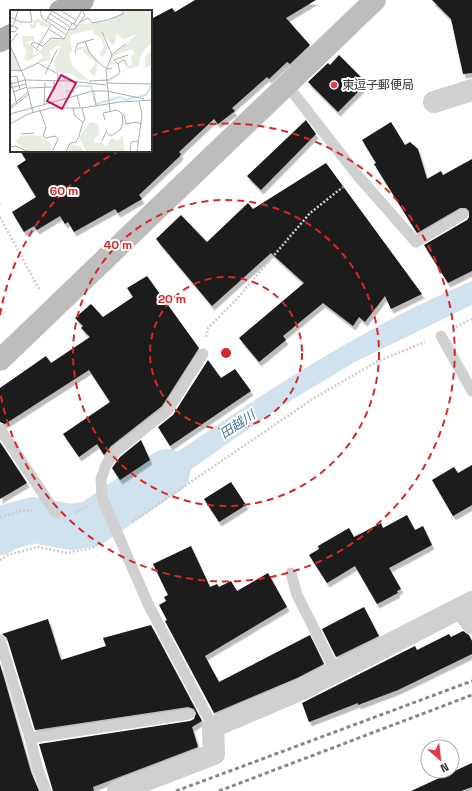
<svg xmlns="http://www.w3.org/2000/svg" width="472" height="791" font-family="'Space Grotesk','Noto Sans JP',sans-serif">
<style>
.water{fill:#cfe2ee}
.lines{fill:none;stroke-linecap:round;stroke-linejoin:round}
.river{stroke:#cfe2ee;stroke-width:46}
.building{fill:#1a1a1a;filter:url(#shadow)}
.path{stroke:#cdcdcd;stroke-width:2.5;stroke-dasharray:2 2;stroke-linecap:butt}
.lane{stroke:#d0d0d0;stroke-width:11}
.street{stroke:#d0d0d0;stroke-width:22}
.secondary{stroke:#bdbdbd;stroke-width:22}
.primary{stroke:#ababab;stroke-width:22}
.rail{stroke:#888;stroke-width:3;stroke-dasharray:4 3;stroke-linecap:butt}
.ring{fill:none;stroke:#d62828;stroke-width:2;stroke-dasharray:7 5}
.poi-dot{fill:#e63946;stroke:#fff;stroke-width:1.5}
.labels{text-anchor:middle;stroke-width:4;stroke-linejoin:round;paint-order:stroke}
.poi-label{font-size:12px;fill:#333;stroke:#fff;text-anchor:start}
.water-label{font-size:13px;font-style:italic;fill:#3f7597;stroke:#fff}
.inset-river{fill:none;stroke:#cfe2ee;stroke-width:2}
.inset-road{fill:none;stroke:#adadad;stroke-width:1}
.view{fill:#c2185b;fill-opacity:0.15;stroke:#c2185b;stroke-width:2}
.inset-edge{fill:none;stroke:#333;stroke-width:2}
.centre{fill:#d62828;stroke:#fff;stroke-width:2}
.ring-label{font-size:12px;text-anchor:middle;font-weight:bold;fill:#d62828;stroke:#fff;stroke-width:4;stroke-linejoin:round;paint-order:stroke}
</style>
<defs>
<filter id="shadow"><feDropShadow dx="2.5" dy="4.5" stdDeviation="0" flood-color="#0004"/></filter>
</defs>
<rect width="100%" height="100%" fill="#fff"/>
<path class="water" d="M472,281v24l-117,57 -75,45 -161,113 -8,-22c116,-80 230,-162 361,-217z"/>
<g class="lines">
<path class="river" d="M0,532l5,-4 28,-8 38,7 20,-3 76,-52"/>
</g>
<path class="building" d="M195,0h121l-30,18 24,27 -20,19 -3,-2 -18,17 -2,-2 -35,31 3,3 -17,13 -4,-5 -35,33 2,2 -2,3 -40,38 3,4 -24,14 -3,-4 -41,23 -6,-10 -3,2 -5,-8 -23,14 -3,-4 -10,6 -12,-20 24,-15 -19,-31 9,-6 -6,-9h131v-132l21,-11 3,4z
M432,0h40v73l-9,1 -12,-55z
M339,55l28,28 -29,29 -30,-30 20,-19 2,2z
M306,120l10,14 -55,56 -14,-14z
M391,122l14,23 5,-3 8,7 9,30 14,-8 2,4 29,-16v112l-24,12 -24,-38 43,-25 2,-3v-6l-3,-3h-6l-43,25 -43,-69 2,-1 -14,-23z
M326,163l96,131 -31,15 -6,-13 -20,26 -6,-5 -6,9 -30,-23 -40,33 3,4 -27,22 -20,-24 65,-55 -33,-30 -59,53 -56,-67 25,-24 26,27 41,-39 5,6z
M147,276l52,72 -37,58 -51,40 -7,9 -7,-11 -18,13 -16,-23 47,-32 -21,-32 -84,54 -5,-2v-34l46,-32 5,7 39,-26 -9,-9 2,-2 -8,-8 16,-14 12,13 30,-20 -6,-9z
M208,360l13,18 14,-9 16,22 -81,55 -12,-19 15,-12z
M141,440l9,20 -30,20 -8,-12 8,-11z
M0,442l27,41 -27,16z
M472,465v40l-19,11 -21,-36 22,-13 4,6z
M231,482l15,23 -27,17 -15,-23z
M407,515l8,15 8,-4 9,19 -43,23 12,21 -4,2 1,2 -21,11 -22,-38 -28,17 -18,-28 10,-6 -1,-3 31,-18 5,9 27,-14 2,5z
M191,546l19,41 7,-3 2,3 12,-6 6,10 31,-18 19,34 -82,49 14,26 91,-47 14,29 -27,14 -83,35 -49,-92 2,-1 -8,-15 7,-4 -2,-4 4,-2 -15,-31z
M364,607l15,29 -43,21 -14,-28z
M48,619l13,41 45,-14 -3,-8 48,-13 51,96 -10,6 6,20 -105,40 1,4h-41l-14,-47 151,-23 4,-2 2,-6 -2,-4 -6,-2 -153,23 -28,-92 -5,-4z
M463,631l6,4 3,6v13l-74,36 -40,15v-2l-49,19 -7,-19 113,-57 2,4 32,-16 2,3z
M0,664l31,108 8,19h-39z
M472,763v24l-11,4h-50z"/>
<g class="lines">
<path class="path" d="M0,203v1
M0,217l39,72
M456,327l16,-8
M206,337l2,-9 28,-28 74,-87 33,-26
M74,513l12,-6
M0,517l21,-6 11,-1
M132,522l182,-124 64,-37 47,-19
M0,560l8,-5 30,-8 29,6 25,-5 9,-6"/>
<path class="lane" d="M287,85l71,91 58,66 47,-28
M441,336l31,55
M203,354l-36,57 -52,41 -9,13 -5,14 1,19 47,108 64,121
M0,429l56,84
M291,573l6,22 39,77
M0,640l30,98 159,-24
M30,738l8,32 8,21"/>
<path class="street" d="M434,102l38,-12
M461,608l11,15
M118,791l96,-37 -1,-27 89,-38 170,-87"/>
<path class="secondary" d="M0,360l375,-360"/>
<path class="primary" d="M60,11l23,-11
M0,41l11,-6"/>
<path class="rail" d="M176,791l296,-110
M219,791l253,-96"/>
</g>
<g class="ring">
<circle cx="226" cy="353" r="76"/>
<circle cx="226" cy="353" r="153"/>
<path d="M0 315A229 229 0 0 1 117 152M151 136A229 229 0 1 1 0 391"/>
</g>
<circle class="poi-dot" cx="334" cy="85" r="4"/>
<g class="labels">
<g class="poi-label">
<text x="342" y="89">東逗子郵便局</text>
</g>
<g class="water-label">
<text transform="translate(237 424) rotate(-34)" y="5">田越川</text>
</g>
</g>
<g transform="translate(10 10)">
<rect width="142" height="142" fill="#fff"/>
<path d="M117,0h25v32l-11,12 -3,13 -14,2 8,-5 -1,-9 4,-1 -3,-5 -17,6 -3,7 3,2 -6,1 4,-10 24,-21 -13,5 -8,-5 -1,10 -3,1 -11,-14 6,17 -4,10 -4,-5 5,-6 -2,-9 -8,-4 -2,-4 -22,5 2,16 -3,3 3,11 16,15h-8l-9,-6 -15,-2 -2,-11 7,-14 -3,-2 -7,6 -2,9 -14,4 8,-7 -2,-4 -13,8 -4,-2 3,-9 -4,-3 -1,-11h12v4l-8,2 8,7 -1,4 3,2 15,-16 13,1 5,-9 5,-1 6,-6 27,-2zM29,9l11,6 -1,3 -9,-3 -2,-4 -3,8 -5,-1v-5l3,2 1,-5zM0,36l5,8 6,17 -11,-2zM68,37h8l12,14 -3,16 -6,-6 7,-8 -13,-11 1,-4 -7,3zM142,39v16l-7,3v-11zM80,112l8,2 1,10 -4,4 -1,5 8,-1 4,5 5,-9 7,3 4,-6 3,17h-38l-8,-14zM21,125l10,1 10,8v8h-21l-14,-10 4,-6zM62,134l9,3 3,5h-17z" fill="#e6ecdf"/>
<path class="inset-river" d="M56,81l7,1 5,-6h13l2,6M84,87l2,7 24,-7 6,3 20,-5 5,-9 1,-8"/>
<path class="inset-road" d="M30,0l2,8 23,16M50,0l16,10M42,1l25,15M40,4l19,12M0,7l11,5h11l-2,-12M38,8l19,12M36,11l6,-11M70,12l8,-4 4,5 16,-3 15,-6v-4M64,14l8,-14M0,17l4,-3 4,-14M39,19l15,10 8,-16M58,20l7,-1 10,-14 -3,-5M0,21l5,1 3,-4 -7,-2M92,22l10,23M75,31l4,11 10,11 8,6 5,-1M0,33l8,-10M0,35l15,34 8,34M27,38l14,-23M26,42l2,-2 -7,-5 2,-3 10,4 8,-8 13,1M65,43l2,-9 17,-5M108,54l-4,-4 14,-5M0,60l12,1M11,61l17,-8 20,11v7M35,64l12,-24M0,67l7,-1 3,14M0,68l7,26M79,71l20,-1 11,-7 -2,-9 5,-4h2l2,6M96,73l46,1M0,74l15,-4 44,1 37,4M0,78l16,-4M18,78l26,-1v-6M83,81l3,14M3,82l14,-5M67,85l3,12M34,94l1,-22M0,97l18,-15M72,98l3,12 -2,2M0,99l19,-15M30,101l6,16 -3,9 3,2 9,-2 3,3 -6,13M100,101l-4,-41 6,-15 13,-11M0,104l83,-23h14l37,8M95,110l-2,-7 14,-3 7,5 2,9 10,-2 6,2M0,114l18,-10 22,-6h32l38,-6 32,-2M97,123l4,3 9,-6 3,-7 -1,-8M11,124l13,-1M92,131l5,-11M0,137l6,-1 13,6M56,142l4,-9 6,-1 3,-6 4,-14 -8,-6 -2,-8M120,142l1,-10 7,-1M127,142l5,-38 -3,-13"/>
<path class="view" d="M51,65l15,8 -14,26 -15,-8z"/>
<rect width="142" height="142" class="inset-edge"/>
</g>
<circle cx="226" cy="353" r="6" class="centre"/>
<g class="ring-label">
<text x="64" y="195">60 m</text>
<text x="118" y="249">40 m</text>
<text x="172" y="303">20 m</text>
</g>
<g transform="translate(440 759) rotate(152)"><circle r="19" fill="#ffffff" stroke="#adadad"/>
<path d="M0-3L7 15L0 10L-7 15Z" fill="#e63946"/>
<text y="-6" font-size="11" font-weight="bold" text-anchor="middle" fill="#333333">N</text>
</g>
</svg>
